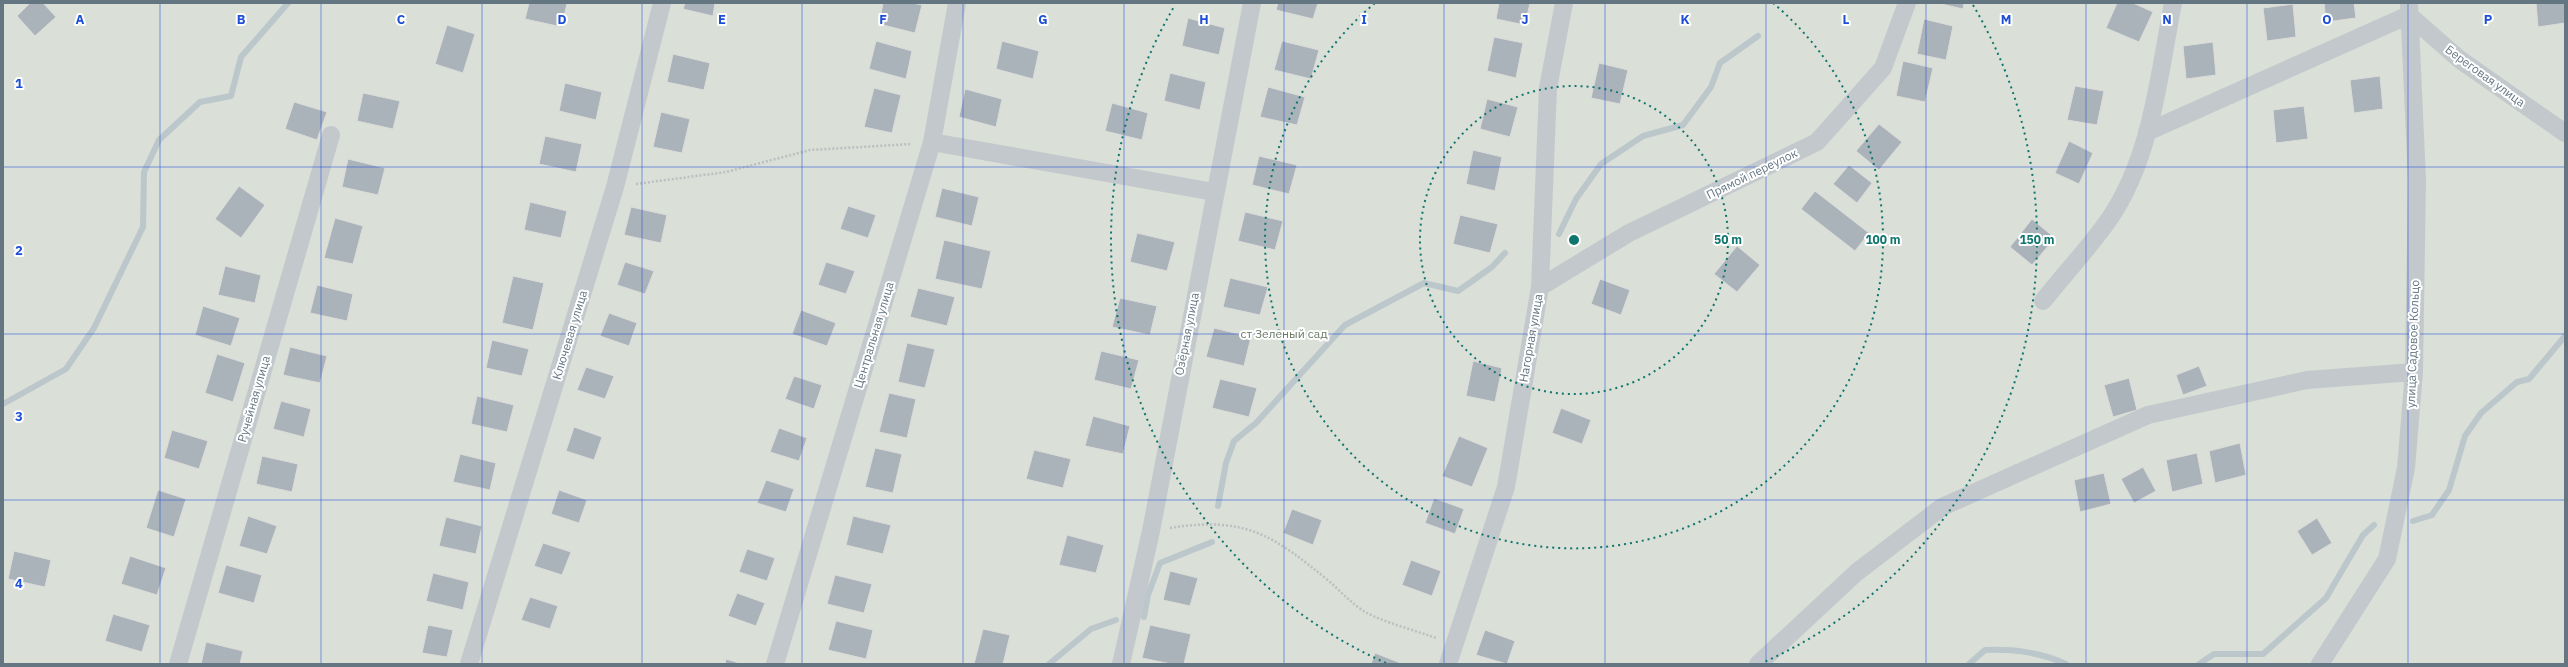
<svg xmlns="http://www.w3.org/2000/svg" width="2568" height="667" font-family="'IBM Plex Sans',sans-serif">
<style>
.green{fill:#dadfd7}
.lines{fill:none;stroke-linecap:round;stroke-linejoin:round}
.stream{stroke:#bbc7cb;stroke-width:6}
.building{fill:#aab3b9;stroke:#dcdcda}
.path{stroke:#bbbfc2;stroke-width:2.5;stroke-dasharray:2 2;stroke-linecap:butt}
.minor{stroke:#c3c8cc;stroke-width:18}
.grid{fill:none;stroke:#1d4ed8;stroke-width:1;stroke-opacity:0.55}
.ring{fill:none;stroke:#0f766e;stroke-width:2;stroke-dasharray:2 4}
.labels{text-anchor:middle;stroke-width:4;stroke-linejoin:round;paint-order:stroke}
.street-label{font-size:12px;fill:#657683;stroke:#fff}
.park-label{font-size:12px;fill:#687a64;stroke:#fff}
.grid-label{font-size:13px;text-anchor:middle;font-weight:bold;fill:#1d4ed8;stroke:#fff;stroke-width:4;stroke-linejoin:round;paint-order:stroke}
.centre{fill:#0f766e;stroke:#fff;stroke-width:2}
.ring-label{font-size:12px;text-anchor:middle;font-weight:bold;fill:#0f766e;stroke:#fff;stroke-width:4;stroke-linejoin:round;paint-order:stroke}
</style>
<rect width="100%" height="100%" fill="#fafaf8"/>
<path class="green" d="M3,3h2562v661h-2562z"/>
<g class="lines">
<path class="stream" d="M1559,234l17,-35 25,-35 42,-28 40,-11 28,-38 9,-24 38,-27
M3,404l63,-35 28,-41 49,-101 1,-55 15,-32 41,-38 31,-6 10,-39 47,-54
M1218,506l8,-43 8,-22 22,-18 89,-98 79,-42 34,8 34,-24 13,-14
M2413,521l19,-6 17,-25 16,-54 16,-23 36,-31 12,-3 36,-43
M1144,617l4,-22 12,-32 52,-21
M1049,664l42,-35 25,-9
M1969,664l16,-14c29,-1 54,2 81,14
M2199,664l15,-10h49l63,-56 37,-63 11,-10"/>
</g>
<path class="building" d="M30,3h13l13,14 -21,19 -18,-20z
M529,3h38l-5,24 -37,-8z
M685,3h30l-2,13 -30,-7z
M883,3h30l9,2 -7,28 -36,-9z
M1278,3h40l-5,16 -37,-9z
M1499,3h31l-5,22 -29,-6z
M1937,3h27l-1,6z
M2117,3h16l20,9 -14,30 -33,-14z
M2324,3h30l2,15 -30,4z
M2536,3h29v20l-27,4z
M2293,4l3,33 -29,4 -4,-33z
M1188,18l37,10 -6,27 -37,-9z
M1924,19l29,7 -7,34 -29,-6z
M447,25l28,9 -12,39 -28,-9z
M1494,37l29,6 -7,35 -29,-7z
M876,41l36,10 -6,28 -37,-10z
M1002,41l37,10 -6,28 -37,-10z
M1282,41l37,9 -8,29 -37,-9z
M2213,42l3,33 -30,4 -3,-33z
M673,54l37,9 -6,27 -37,-8z
M1903,61l30,7 -8,34 -29,-6z
M1599,63l29,7 -8,34 -29,-6z
M1170,73l36,9 -6,28 -36,-9z
M2380,76l3,33 -29,4 -4,-33z
M565,83l37,9 -6,28 -37,-9z
M2075,86l29,5 -7,34 -30,-5z
M1268,87l37,10 -8,28 -37,-8z
M874,88l27,7 -9,38 -28,-6z
M965,89l37,10 -6,28 -37,-10z
M363,93l37,8 -7,28 -36,-8z
M1487,99l31,8 -8,30 -30,-8z
M294,102l33,10 -10,28 -32,-11z
M1112,103l36,10 -6,27 -37,-9z
M2304,106l4,33 -32,4 -3,-33z
M661,112l29,7 -8,34 -29,-6z
M1879,124l23,18 -23,28 -23,-19z
M545,136l37,8 -6,28 -37,-8z
M2069,141l24,12 -14,31 -24,-11z
M1473,150l29,7 -7,34 -29,-7z
M1259,156l38,9 -8,29 -37,-9z
M348,159l37,9 -7,27 -36,-8z
M1849,165l23,18 -15,20 -24,-19z
M239,186l26,19 -24,33 -26,-19z
M942,188l37,9 -7,29 -37,-9z
M1815,191l54,42 -14,18 -54,-42z
M530,202l37,9 -6,27 -37,-8z
M848,206l28,9 -8,23 -28,-9z
M631,207l36,8 -6,28 -37,-8z
M1245,212l38,9 -8,29 -37,-9z
M1460,215l38,9 -8,29 -37,-9z
M335,218l28,8 -10,38 -29,-6z
M2032,219l23,19 -23,27 -22,-18z
M1137,233l38,9 -8,29 -37,-9z
M944,240l47,11 -9,38 -47,-10z
M1737,246l23,19 -23,27 -23,-18z
M625,262l29,9 -9,23 -28,-9z
M826,262l29,9 -9,23 -28,-9z
M225,266l36,9 -6,28 -37,-8z
M513,276l31,7 -11,47 -31,-7z
M1230,278l38,9 -8,28 -37,-8z
M1600,279l30,11 -9,25 -30,-11z
M317,285l36,9 -6,27 -37,-8z
M918,288l37,9 -8,29 -37,-9z
M1120,298l37,8 -7,29 -38,-8z
M203,306l37,12 -9,28 -36,-11z
M801,310l35,13 -9,23 -35,-12z
M609,313l28,10 -8,23 -29,-10z
M1214,328l37,9 -7,29 -38,-9z
M492,340l37,9 -7,27 -36,-8z
M907,343l28,6 -10,39 -27,-6z
M290,347l37,9 -7,27 -37,-8z
M1101,351l38,9 -8,29 -37,-9z
M217,354l28,9 -12,39 -28,-9z
M1473,361l29,7 -7,34 -29,-6z
M2199,366l8,20 -24,9 -7,-20z
M586,367l28,9 -9,23 -28,-9z
M794,376l28,9 -8,24 -29,-10z
M2129,378l8,32 -24,7 -9,-32z
M1220,379l37,9 -8,29 -37,-9z
M889,393l27,6 -9,39 -28,-6z
M477,396l37,9 -7,27 -36,-8z
M281,401l30,8 -7,28 -31,-8z
M1561,408l30,12 -9,24 -30,-11z
M1093,416l37,10 -7,28 -38,-8z
M574,427l28,10 -8,23 -28,-9z
M779,428l28,10 -8,23 -29,-9z
M172,430l36,11 -9,28 -35,-11z
M1459,436l29,12 -16,39 -30,-11z
M2240,443l6,32 -31,8 -6,-32z
M875,448l27,6 -9,39 -28,-6z
M1034,450l37,9 -8,29 -37,-9z
M2197,453l6,31 -31,8 -6,-32z
M460,454l36,9 -6,27 -37,-8z
M262,456l36,8 -6,28 -36,-8z
M2143,467l13,24 -22,12 -13,-24z
M2104,473l7,31 -31,8 -6,-32z
M766,480l28,9 -8,23 -29,-9z
M158,490l28,9 -12,38 -28,-9z
M559,490l28,10 -8,23 -28,-9z
M1434,498l30,11 -9,25 -30,-11z
M1292,509l30,11 -9,25 -30,-12z
M248,516l29,10 -10,28 -28,-8z
M853,516l38,9 -8,29 -37,-9z
M446,517l36,9 -6,28 -37,-8z
M2317,518l15,25 -20,12 -15,-24z
M1067,535l37,10 -8,28 -37,-8z
M543,543l28,9 -9,23 -28,-9z
M747,549l28,9 -8,23 -28,-9z
M14,551l37,9 -6,27 -37,-8z
M130,556l36,12 -9,27 -36,-11z
M1411,560l30,11 -9,25 -30,-11z
M226,565l36,10 -8,28 -36,-10z
M1170,571l28,7 -8,28 -27,-6z
M433,573l36,9 -6,28 -37,-9z
M835,575l37,9 -8,29 -37,-9z
M737,593l28,10 -9,23 -28,-10z
M530,597l28,9 -8,23 -29,-9z
M113,614l37,11 -8,27 -37,-11z
M836,621l37,9 -7,29 -38,-9z
M428,625l25,5 -6,27 -25,-4z
M1150,625l41,9 -7,30h-13l-29,-6z
M983,629l27,6 -7,29h-29z
M1485,630l30,11 -8,23 -31,-9z
M206,642l37,9 -3,13h-39z
M1375,653l28,11h-32z
M726,659l16,5h-17z"/>
<g class="lines">
<path class="path" d="M636,184l90,-12 84,-22 101,-6
M1170,528c76,-12 103,7 160,54 11,10 24,24 37,31 22,11 47,17 69,25"/>
<path class="minor" d="M2147,132l262,-117 50,44 106,74
M932,142l282,50
M1540,287l89,-54 188,-91 66,-74 24,-65
M2043,301c22,-28 47,-54 67,-83 42,-62 49,-144 63,-215
M178,664l153,-529
M469,664l146,-477 47,-184
M775,664l157,-522 25,-139
M1121,664l30,-133 101,-528
M1448,664l58,-177 34,-200 8,-199 16,-85
M1758,664l99,-92 85,-65 206,-92 159,-35 107,-8
M2320,664l67,-105 19,-91 8,-96 3,-192 -8,-177"/>
</g>
<path class="grid" d="M160,3v661M321,3v661M482,3v661M642,3v661M802,3v661M963,3v661M1124,3v661M1284,3v661M1444,3v661M1605,3v661M1766,3v661M1926,3v661M2086,3v661M2247,3v661M2408,3v661M3,167h2562M3,334h2562M3,500h2562"/>
<g class="ring">
<circle cx="1574" cy="240" r="154"/>
<path d="M1773 3A309 309 0 1 1 1375 3"/>
<path d="M1386 663A463 463 0 0 1 1175 5M1973 5A463 463 0 0 1 1762 663"/>
</g>
<g class="labels">
<g class="street-label">
<text transform="translate(2485 76) rotate(36)" y="4">Береговая улица</text>
<text transform="translate(1752 174) rotate(-26)" y="4">Прямой переулок</text>
<text transform="translate(1187 334) rotate(-79)" y="4">Озёрная улица</text>
<text transform="translate(570 335) rotate(-73)" y="4">Ключевая улица</text>
<text transform="translate(874 335) rotate(-73)" y="4">Центральная улица</text>
<text transform="translate(1531 338) rotate(-80)" y="4">Нагорная улица</text>
<text transform="translate(2413 344) rotate(-88)" y="4">улица Садовое Кольцо</text>
<text transform="translate(254 399) rotate(-74)" y="4">Ручейная улица</text>
</g>
<g class="park-label">
<text x="1284" y="338">ст Зеленый сад</text>
</g>
</g>
<g class="grid-label">
<text x="80" y="24">A</text>
<text x="241" y="24">B</text>
<text x="401" y="24">C</text>
<text x="562" y="24">D</text>
<text x="722" y="24">E</text>
<text x="883" y="24">F</text>
<text x="1043" y="24">G</text>
<text x="1204" y="24">H</text>
<text x="1364" y="24">I</text>
<text x="1525" y="24">J</text>
<text x="1685" y="24">K</text>
<text x="1846" y="24">L</text>
<text x="2006" y="24">M</text>
<text x="2167" y="24">N</text>
<text x="2327" y="24">O</text>
<text x="2488" y="24">P</text>
<text x="19" y="88">1</text>
<text x="19" y="255">2</text>
<text x="19" y="421">3</text>
<text x="19" y="588">4</text>
</g>
<circle cx="1574" cy="240" r="6" class="centre"/>
<g class="ring-label">
<text x="1728" y="244">50 m</text>
<text x="1883" y="244">100 m</text>
<text x="2037" y="244">150 m</text>
</g>
<rect width="2568" height="667" fill="none" stroke="#657683" stroke-width="8"/>
</svg>
